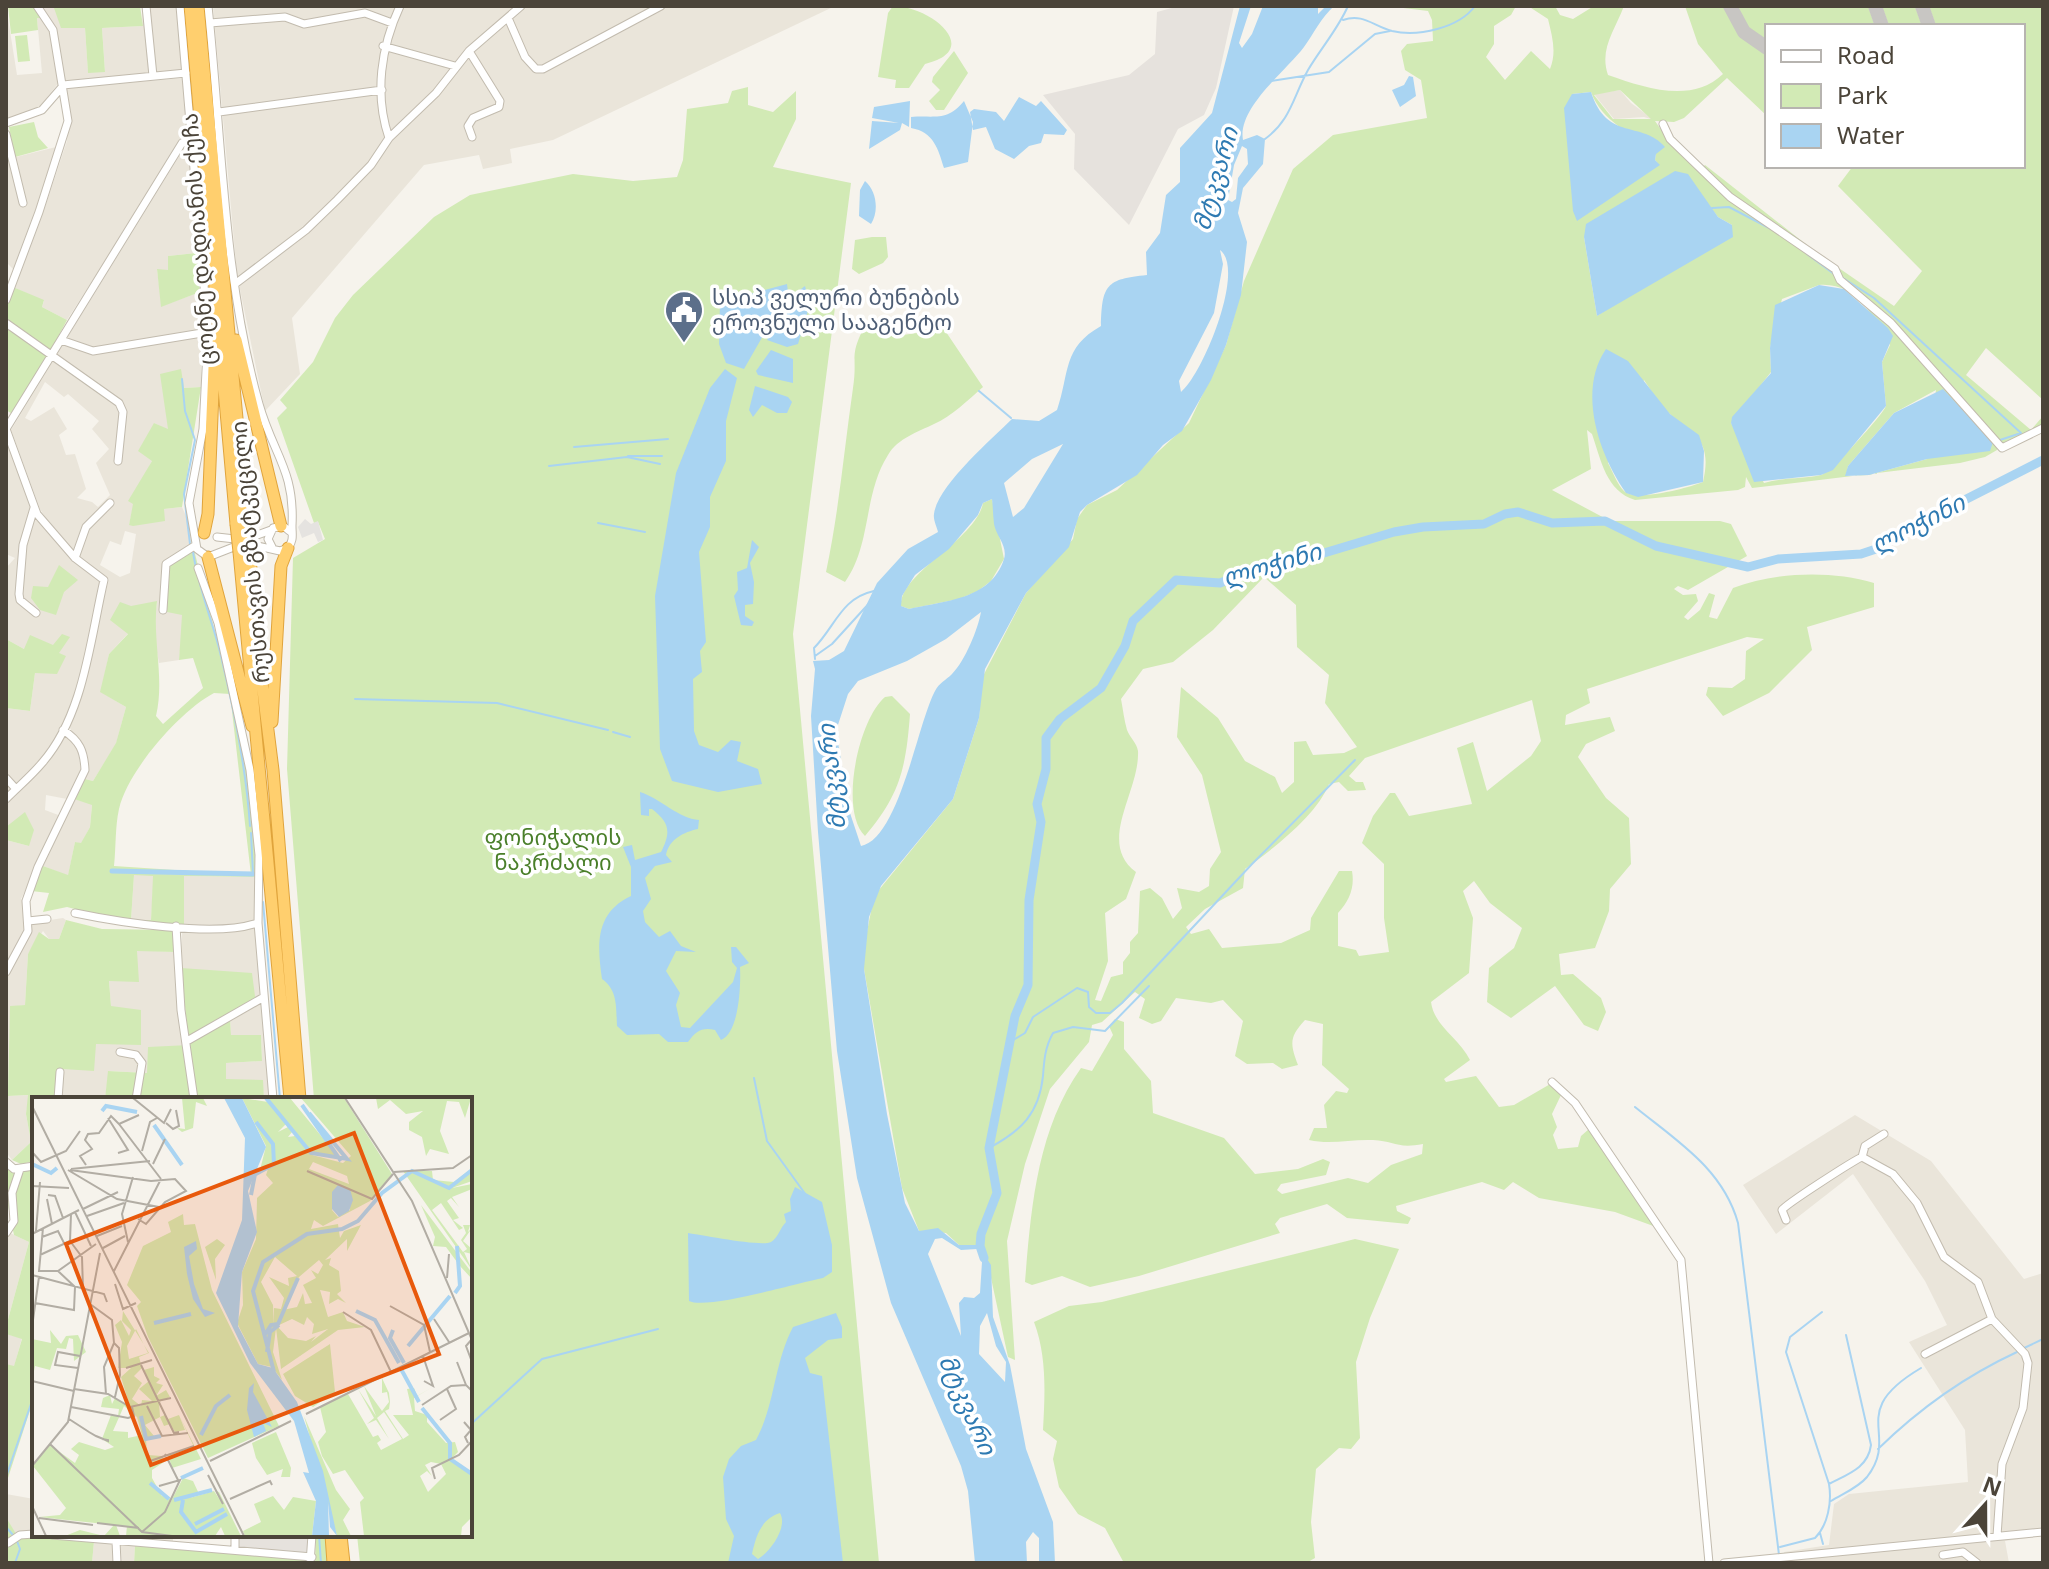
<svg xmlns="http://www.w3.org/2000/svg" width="2049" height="1569" font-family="'Noto Sans','Noto Sans Georgian',sans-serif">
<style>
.residential{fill:#eae5da;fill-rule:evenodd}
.industrial{fill:#e6e2dd}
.green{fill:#d2eab5;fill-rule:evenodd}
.parking{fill:#e5e3e0}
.water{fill:#a9d4f2;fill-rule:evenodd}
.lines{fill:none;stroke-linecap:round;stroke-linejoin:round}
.stream{stroke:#a9d4f2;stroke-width:2}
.canal{stroke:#a9d4f2;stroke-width:5}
.river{stroke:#a9d4f2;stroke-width:9}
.taxiway{stroke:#c8c6c3;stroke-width:14}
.minor-casing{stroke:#c2bbae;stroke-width:9}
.highway-casing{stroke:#e0a43c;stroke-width:13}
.minor{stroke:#fff;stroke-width:7}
.highway{stroke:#ffcf6e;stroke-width:11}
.highway-bridge-casing{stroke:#e0a43c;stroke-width:13;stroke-linecap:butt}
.highway-bridge{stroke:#ffcf6e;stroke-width:11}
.labels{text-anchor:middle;stroke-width:7;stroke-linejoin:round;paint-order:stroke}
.street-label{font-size:22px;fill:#4b4439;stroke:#fff}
.service-label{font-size:22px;fill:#4e5e75;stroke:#fff;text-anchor:start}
.park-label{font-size:22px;fill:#4a7f2a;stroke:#fff}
.water-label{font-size:24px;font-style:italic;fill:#2e7ab2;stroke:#fff}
.inset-river{fill:none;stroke:#a9d4f2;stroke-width:4}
.inset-road{fill:none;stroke:#b2ada4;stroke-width:2}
.view{fill:#e8590c;fill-opacity:0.15;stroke:#e8590c;stroke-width:4}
.inset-edge{fill:none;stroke:#4b4439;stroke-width:4}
</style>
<rect width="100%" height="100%" fill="#f6f3ec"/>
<path class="residential" d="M6,6l11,69 25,-2 -5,-55h7l5,5 11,58 -22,28 -32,11z
M41,6h27l-14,2 31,20 3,44 17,-1 -3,-43 40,-2 1,-20 6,67 -83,9 -5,-5 -5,-49z
M147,6h30l7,65 -30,2z
M213,6h622l-282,134 -43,9 2,14 -29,6 -4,-14 -55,10 -132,153 8,56 -35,37 -28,-136z
M184,78l4,53 -121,189 -25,-13 2,-6 -31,-14 34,-86 20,-60 2,-24 -4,-29z
M1620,90l11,13 23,17 -10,-3 -30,2 -20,-25z
M6,127l10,30 44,-11 -46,124 -8,-8z
M190,148l6,105 -28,3v14h-11l5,36 38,-14 3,38 -109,18 -28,-8 117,-190z
M201,335v52l-17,1 -16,42 -14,-7 -2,38 -15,29 -8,35 35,-16 18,-2 11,25 -14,128 -20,3 -6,-32 4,-29 -48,52 -8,38 25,15 -10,37 -23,37 -8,-2 -1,-31 -17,-24 17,-47 25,-98 -27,-18 -28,-30 -14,-22 -29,-79 53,-87 19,7zM45,382l19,15 4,-3 31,27 -7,8 17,20 -13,14 14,32 -12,12 -6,-5 -15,-4 9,-9 -11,-35 -9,1 -7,-20 8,-6 -13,-22 -23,14 -6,-3zM125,531l11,3 -6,39 -10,4 -20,-12 10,-24 11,4z
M7,439l30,79 36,43 28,21 -17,89 -20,53 -22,37 -36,35v-88l24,3 5,-38 24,-20 -6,-8 -29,4 -18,-10v-71l9,-10 -9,-4z
M62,734l14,6 6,35 -61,124 4,4v30l-19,35v-128l23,6 -14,-23 -9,4v-26zM46,795l21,4 -6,17 -16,-6z
M74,799l18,5 -2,23 -9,17 -6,-2 -7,34 -25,-10z
M134,875h20l-3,46 -20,-1z
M184,876l73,1 -1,50 15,172h-7l-2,-19h-36v-17l36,-2 -1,-26h-30l-1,-17 -49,-50z
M63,918l3,2 -7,19h-10l-6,-8 -15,23 -3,51 -15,2 -1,89 20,-1 -3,19 5,28 -19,18 -6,-8v-177l22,-36 3,-16z
M137,950l38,2 9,94 -37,27 -38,-2 -4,28h-45l2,-30 33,-25 16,-38 -2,-25z
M1855,1115l76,46 93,118 19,-6v263l-38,5 4,22h-224l-1,-11 45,-7 5,-41 15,-10 119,-12 -3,-52 -56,-88 38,-17 -22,-44 -72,-107 -77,60 -33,-49z
M6,1231l23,11 -23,85z
M6,1334l16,4 -8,29 -8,-3z
M6,1494l28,5v32l-18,4 -10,-18z
M86,1535h87v7z
M94,1541l41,5 -1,17h-42z"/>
<path class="industrial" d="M1179,6h55l-18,82 -12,27 -26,14 -49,96 -55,-56 1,-35 -32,-39 86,-20 26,-21 2,-42z
M238,1535h72l-2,19 -70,-5z"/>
<path class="green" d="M8,6h28l8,12h-7l1,12 -27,4z
M68,6h72l3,20 -41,2 3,44 -17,1 -3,-45h-24l-7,-20z
M893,6c38,0 91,44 32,58l-16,24h-14l1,-8 -18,-3 10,-64z
M1387,6h129l-5,9 -17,11v18l-8,13 19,23 26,-29 19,18c7,-17 2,-33 -2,-50l-20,-13h27l5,9 13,4 21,-13h30c-9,24 -25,43 -16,69 37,13 84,29 115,-1l-25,-30 -13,-38h41l13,27 28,22v61l-40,-38 -43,40 -10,4 -19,-1 14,20 32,28 4,-4 112,88 77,53 28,-35 -84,-85 15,-20h170v-140h-87l-7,-20h114v394l-57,-52 -20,27 65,55 12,-14v9l-37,19h-9v6l-12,7 -25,6 -208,25 -6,-11 -1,10 -7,3 -103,10c-29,-9 -34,-40 -43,-66l-5,-4 4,39 -39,21 58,31h110l11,3 16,32 -59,34 -10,-4 -4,3 9,6 13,-1 2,7 -14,16 4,3 12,-10 9,-17 6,2 -6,22 8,2 16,-31c42,-16 98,-18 141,-5v24l-67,20 5,23 -43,43 -46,23 -17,-21 2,-8 24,1 13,-9 1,-28 18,-12 -17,-2 -160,52 3,14 -24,12 -1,10 45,-8 5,14 -29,13 -8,13 28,41 23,20 2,46 -21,25 -1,22 -14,37 -36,6 2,21 12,-1 28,24 5,14 -8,19 -14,-6 -29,-39 -44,32 -24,-16 2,-34 25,-20 8,-20 -32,-25 -16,-22 -11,10 10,27 -4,55 -38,29c3,24 28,36 39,58l-26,19 2,3 30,-6 23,31 15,-2 38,-22 9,12 -9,19 5,13 -4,8 5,14 20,-2 3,-11 8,-7 67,98 -41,-15 -76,-14 -26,-16 -9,8 -22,-8 -86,24 1,5 14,7 -3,6 -61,-6 -20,-14 -47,14 -5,6 5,9 -141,43 -49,11 -28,-11 -30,9 -7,-3c6,-74 12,-152 56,-214l11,3 21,-36 -4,-9 6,-7 9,3v27l27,32 2,32 71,25 31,36 43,-5 25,-10 7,3 -4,13 -45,9 -4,6 5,4 66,-16 20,5 23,-18 31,-11 1,-10c-26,5 -29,-3 -50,-4 -22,-1 -42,5 -64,0l5,-12h13l-3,-23 12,-14 11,2 2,-4 -27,-24 1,-41 -18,-4c-16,17 -15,24 -7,45l-16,4 -9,-6 -26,1 -12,-8 8,-35 -20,-21 -12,3 -35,-5 -15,23 -9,3 -13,-6 6,-19 -10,-7 -33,30 -10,3 -3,17 -39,47 -25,75 -18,77 8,119 -7,-3 -23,-107 -7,-5h-19l-13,-12 -27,-2 -17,-43 -38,-219v-22l10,-51 79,-97 26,-81 3,-40 44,-85 47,-54 4,-20 10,-14 30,-15 72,-67 37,-78 18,-64 49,-112 40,-34 94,-17 -6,-38 -16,-10 -4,-19 6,-7 26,-3 -1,-21 -4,-9zM1620,90l31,29h-38l-19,-24zM1591,92c11,30 40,40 65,61l-1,7 4,5 -87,-71zM1690,181l28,36 14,8 -135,91 -13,-79zM1819,285c38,-3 54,32 71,60l-8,17 4,44c-4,10 -56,67 -65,69 -16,4 -37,2 -57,8l-33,-60 40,-51 -1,-24 12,-49zM1644,380c8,12 16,26 27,35 26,22 41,27 32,67 -15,6 -67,20 -79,9 -7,-7 -11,-19 -16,-28zM1936,390l-9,69 -58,16 -23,1 2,-10 46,-53zM1264,577l32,28 1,42 32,28 -4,28 32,44 -13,6 -31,2 -7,-14 -12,1v40l-12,11 -7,-16 -30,-16 -27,-43 -37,-31 -4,50 25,38 19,77 -11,17 -1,17 -10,6 -22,-4 5,20 -9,11 -11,-21 -12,-10 -10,3 -2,42 -8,9v11l-7,9v12l-12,3 -10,24 -6,-1 13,-39 -3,-48 21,-14 10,-27c-40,-30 4,-80 2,-121 -1,-8 -8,-13 -11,-21 -3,-10 -4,-21 -6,-31l22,-30 30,-7 40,-32zM1532,700l9,41 -10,15 -44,35 -14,-49 -16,6 15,56 -63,12 -14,-23h-5l-17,23 -11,27 22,21v54l5,34 -30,4 -3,-6 -18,-4v-33c11,-12 17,-25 14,-42h-13l-28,47 -1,12 -29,13 -59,5 -13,-19 -18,5 -5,-7 19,-18 38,-21 2,-19c27,-19 72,-54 84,-85l10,-2 9,9 18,-1 -3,-8h-7l-7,-6 16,-18z
M1735,6h133l7,20h-108v15l-19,-14z
M1882,6h33l7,20h-33z
M27,35l3,26 -12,1 -3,-26z
M954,51l14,22 -24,37h-8l-7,-9 11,-11 -8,-8 1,-5z
M748,87v18l25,7 23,-21v28l-23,48 78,16 -58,451 86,929h-519l-3,-28h113v-436h-156l-27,-330 6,-211 32,-19 -7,-17 -4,1 -37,-105 10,-10 -7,-8 33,-38 22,-44 18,-23 81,-78 36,-22 103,-21 60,7 44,-4 6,-17 4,-51 41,-6 4,-12z
M34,122l4,15 10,11 -33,9 -6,-30z
M872,237h14l2,20 -5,6 -24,11 -7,-5 3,-29z
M196,253l4,39 -39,15 -4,-38 11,1v-14z
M13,287l31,13 -2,7 25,13 -16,30 -45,-32v-14z
M866,324l30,12 48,-7 39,58c-15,13 -31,29 -49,37 -16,8 -36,14 -46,31 -25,39 -16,89 -43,127l-19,-10c13,-61 18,-122 27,-184 5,-33 -5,-31 13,-64z
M6,327l42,30 -34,58 -8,-5z
M181,369l3,19 17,-1 -19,120 -18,2 1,12 -32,5 -4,-1 4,-21 -5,-3 24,-40 -14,-10 16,-28 14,6 -8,-55z
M992,499l12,60 -13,22 -13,10 -19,8 -50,10 -8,-3c-2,-33 75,-66 82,-103z
M194,550l45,175 12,75 6,77 -73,-1v48l-78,-2v-5l-39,-10 -24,5 6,-19 -18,-2 12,-25 25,9 7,-33 6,1 9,-16 2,-22 -18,-6 11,-20 8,2 23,-38 10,-36 -26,-15 9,-38 19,-20 -18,-14 10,-18 11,4 26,-5c-5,39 8,77 -1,115l7,8 40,-36 -10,-30 -14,2 3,-45 -15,-3 1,-46zM214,693l16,1 21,181 -137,-9c2,-19 1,-39 5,-57 9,-39 61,-98 95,-116zM134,875l19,1 -2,44h-20z
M59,565l19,15 -14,12 -8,23 -16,-5 -9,-12 2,-12 15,1z
M62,634l8,3 -11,16 7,3 -9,18 -22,-1 -5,38 -24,-3v-69l18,10 6,-14 23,10z
M892,696l18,18c-4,54 -10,81 -45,122 -26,-25 -7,-116 20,-139z
M25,812l9,18 -5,16 -23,-6v-13z
M66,920l36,9 71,1 2,22 -38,-1 2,31 -30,-1 2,25 30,4v35l-45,-1 -2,27 -31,-2 -3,30h-26v62l-13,3 -9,-4 19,-18 -5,-28 2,-19 -20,1 2,-90 15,-1 3,-51 11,-22 10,7h10z
M181,968l71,5 4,31 -26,14 1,17h30l1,26 -36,2v16l37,1 1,19h-159l3,-28 39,2 1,-26 41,-2z
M6,1165l28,3v230l-28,86v-120l8,2 8,-27 -16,-5v-7l23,-85 -15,-7 -8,-39z
M1355,1239l44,10 -29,69 -14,44 4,76 -9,11 -12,-1 -23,21 -5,53 4,36 -9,5h-182l-19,-35 -27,-14 -19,-27 -6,-28 4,-18 -14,-11c2,-36 4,-74 -9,-108l35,-16 33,-4z
M6,1517l13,22 16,-3 59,5 -2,22h-86z
M316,1535h12l3,28h-16z
M135,1546l174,13 -2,4h-173z"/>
<path class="parking" d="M305,519l6,5 7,-3 5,19 -5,2 -4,-9 -12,5 -4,-11z"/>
<path class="water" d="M1240,6h11l-12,37 3,5 10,-14 11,-28h55v8l8,-8h8c-13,12 -20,27 -30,41 -17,23 -67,61 -61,93l14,-5 8,4 -2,25 -20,24 -5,25 9,29 -6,53 -15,50 -15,35 -29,51 -19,14 -26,30 -50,30 -7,7 -11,35 -43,46 -41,76 -6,49 -26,81 -72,87 -12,31 -5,52 23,145 18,89 14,28 19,-3 21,17h19l13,20 2,52 17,48 16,84 27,73 2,41h-16v-25l-6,-6 -7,10 1,21h-52l-7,-72 -7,-25 -70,-163 -34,-125 -20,-127 -19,-219 -7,-116 4,-47 -2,-8 16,-1 15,-9 33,-68 31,-34 30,-17c-1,-5 -5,-12 -4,-18 3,-28 58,-75 78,-95l27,2 18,-11c13,-38 5,-62 44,-84 1,-41 5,-47 46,-51l-1,-23 14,-19 6,-38 14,-13v-34l32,-35zM1242,146l5,3 1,15 -10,14 -2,21 -4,3 -4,-2 6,-35zM1220,250c26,19 -17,124 -39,142l-2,-11 35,-68 9,-49zM1063,444l-39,64 -11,9 -9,-34 28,-24zM992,499c1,9 1,17 2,25 2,12 14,22 10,35 -13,41 -61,42 -95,50l-8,-3 1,-10 13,-21 34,-26 29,-34 5,-12zM981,612c-3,17 -16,49 -29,62 -6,6 -13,9 -17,17 -17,31 -36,148 -74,155l-11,-33 -14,-82 12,-37 10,-13 49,-20 39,-22zM942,1238l19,12 16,-1 5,13 -2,31 -6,5 -10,-1 -5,6 2,33 -33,-82 7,-15zM987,1313l9,33 10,16 -1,20 -26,-28 1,-28z
M1409,76l4,1 3,19 -16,11 -8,-17 12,-5z
M1591,92c16,50 51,28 74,55l-9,7 -1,6 5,5 -83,56 -4,-10 -9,-103 8,-14z
M1019,97l17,9 5,-5 26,29 -3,5 -20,-1 -3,9 -12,3 -15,13 -19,-10 -9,-22 -13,3 -3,-18 4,-3 22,3 8,9z
M910,101l-1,26 -7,-4 -2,7 -31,19 3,-28 27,2 -27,-5 2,-11z
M964,101l9,21 -5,40 -24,6c-6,-19 -10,-36 -33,-40v-11c24,-2 36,5 53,-16z
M1675,171l13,3 30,43 14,8 1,12 -136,79 -13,-79 2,-13z
M865,181c12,10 14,31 6,43l-12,-8 1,-26z
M787,284l1,8 -44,77 -18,-6 -7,-19 1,-42z
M1819,285l25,4 44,39 5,8 -11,26 4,44 -53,64 -12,5 -67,7 -23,-59 1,-6 39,-44 -1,-25 5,-43z
M805,286l5,18 -12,40 -11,3 -20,-7 26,-45z
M1606,349l22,12 42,53 29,21 5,16 -1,31 -65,15 -12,-4c-27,-38 -49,-102 -20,-144z
M771,350l22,9v24l-35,-8 -2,-4z
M725,369l12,9 -11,43v40l-16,36v30l-11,25 7,90 -6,9 2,21 -9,7 1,52 5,14 19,7 13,-12 10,2 -4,19 21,8 4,15 -44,8 -46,-11 -12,-32 -5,-153 21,-123 34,-85z
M755,386l33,11 4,5 -5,11h-10l-15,-8 -9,12 -4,-7z
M1943,389l50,53 -3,9 -63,8 -58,16 -24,1 3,-10 46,-53z
M752,540l7,7 -9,16 4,19 -1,22 -8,1v11l9,6 -2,4 -11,-1 -7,-29 4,-6 -1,-18 10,-4z
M640,792c20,6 39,27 59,28l-1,9c-14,3 -29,10 -32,26l6,7 -17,4 -10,12 6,21 -8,12 2,11 14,15 11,-6 11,15 15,6 -20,-1 -10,20 14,22 -4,12 5,22 9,1 43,-46 4,-14 -5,-6 -1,-15h5l13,16 -9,4c1,19 -1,66 -19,73l-6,-10c-13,-3 -19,1 -27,12h-20l-9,-8 -32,1 -10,-9c-1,-18 1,-36 -15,-47 -5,-35 -7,-66 29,-83v-29l-8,-20 9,-2 3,15 26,-8c10,-20 9,-29 -9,-43h-3v7l-8,-1z
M795,1187l27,15 10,43v27l-9,6c-26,5 -116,32 -134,23l-1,-68c14,2 74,14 83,9 7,-4 9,-14 15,-20l-2,-8 7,-3 -1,-12z
M836,1313l6,14v11l-14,2 -23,18 5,15 12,3 21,187h-115l6,-27 -8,-17 -3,-42 6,-18 12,-13 15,-6c19,-35 18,-77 37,-113zM780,1513c8,14 -9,38 -22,46l-6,-5c4,-18 9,-35 28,-41z"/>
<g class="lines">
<path class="stream" d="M1343,20c20,-7 30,6 49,11 26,6 67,-3 83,-25
M1271,81l58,-9 46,-38 15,-3
M1265,139c26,-19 28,-42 43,-69 13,-22 30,-41 40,-64
M1712,208l17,-1 44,23
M1807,254l27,20
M1843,278l31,20 147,135 -21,7
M182,379l3,32 10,29 -11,54 6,50
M979,391l32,27
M574,447l94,-8
M628,456h34
M549,466l78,-9 33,7
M598,523l47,9
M193,552c5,33 17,63 26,96 14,58 27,118 31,178
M815,656l17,-12 41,-45
M815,659l-1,-11c21,-21 27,-50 60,-57
M355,699l142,4 111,27
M613,732l17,5
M251,833l2,41
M263,902l17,197
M1010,1042l15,-9 8,-16 44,-29 11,4 1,15 7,6h14l12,-10 130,-139 103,-104
M754,1078l13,63 39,54
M1635,1107c42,34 88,62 103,116l42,340
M989,1148c32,-17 50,-34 54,-72 1,-15 2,-29 10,-43l20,-6 32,4 44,-45
M2022,1349l21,-10
M470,1425l72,-66 116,-30
M1878,1449c42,-41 85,-72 139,-97
M6,1477l27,-79
M1829,1484c19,-10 39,-16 42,-39l-25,-110
M1831,1501c11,-7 27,-13 36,-24 34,-44 -22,-64 54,-109
M6,1527l7,8
M1820,1533l3,11
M319,1535l2,28
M1780,1547l35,-9c13,-13 17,-36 14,-54l-43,-132 4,-15 32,-25
M15,1563l5,-14 -3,-8"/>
<path class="canal" d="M112,871l141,3"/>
<path class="river" d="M984,1258l-4,-12 1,-12 16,-41 -8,-45 26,-132 13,-31 1,-85 12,-78 -4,-18 9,-35v-31l14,-19 41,-31 24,-42 8,-25 43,-41 44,3 56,-21 38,-6 80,-24 29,-5 61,-3 21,-10 13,-2 34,11 53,-2 51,25 92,21 30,-8 83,-5 18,-6 11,-10 153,-78"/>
<path class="taxiway" d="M1730,6l14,26 23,16
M1875,6l7,20
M1922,6l7,20"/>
<defs>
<path id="minor" d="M146,6l7,70
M180,6l28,326 -5,97 -14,74 8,46 11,8 36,-14 36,8 8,-3c6,-8 4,-13 4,-22 3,-56 -19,-72 -33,-122 -36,-128 -37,-266 -51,-398
M508,18l17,39 11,12h7l118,-63
M210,23l75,-6 19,7 61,-11 27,10
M383,46l72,20
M469,51l31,50 -1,6 -26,11 -5,8 4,11
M63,85l123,-12
M219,112l163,-22
M6,123l36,-13 20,-23
M1663,124l7,15 60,58 105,72 5,11 51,43 111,125 41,-20
M6,134l17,69
M389,138c-15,-44 -8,-91 11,-132
M235,284l71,-54 31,-30 34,-35 18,-27 47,-45 33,-42 52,-45
M6,300l33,-88 29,-91 -15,-91 -16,-24
M6,323l113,80 4,9 -5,49
M61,340l32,11 115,-19
M6,429l176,-286 10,-5
M34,508l-11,37 -4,49 1,6 16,13
M217,537l27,3 27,-10
M272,547l-4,-8 5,-11 10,-2 9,7
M75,558l11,-31 24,-24
M198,568l20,55 32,147 9,85 -1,68 15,176
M163,610l3,-46 30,-19
M6,778l10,11
M6,799c12,-12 25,-23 36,-36 42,-48 48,-123 62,-183l-29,-22 -38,-44 -31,-85
M75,913c43,9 138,24 179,11
M28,921l19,-2
M176,926l5,84 13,89
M6,972l22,-41 -2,-30 12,-34 47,-97c-1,-19 -5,-29 -22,-40
M187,1041l77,-44
M120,1052l16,3 6,8 -6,36
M1552,1082l23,21 106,157 28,303
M58,1099l2,-27
M1862,1157l31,17 24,29 27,54 34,25 14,37 33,35 3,9 -5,45 -21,56 -5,72
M6,1162l8,7 20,-3
M1786,1220l-4,-10c4,-6 71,-49 80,-53l3,-11 19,-12
M6,1233l8,-12 -2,-28 8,-24
M1925,1354l67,-35
M52,1535l260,22
M235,1535v15
M116,1541l1,22
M8,1543l12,-8 14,-1
M1943,1555l20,-3 14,11
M310,1563l2,-28
M1724,1563l319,-31"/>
<path id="highway" d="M190,6l46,518
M198,6l49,518
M236,340l45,186
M204,533l4,-19 7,-171
M239,552l51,547
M250,555l5,72 18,143 27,329
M208,557l44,169
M272,722l9,-156 7,-18
M331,1535l2,28
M341,1535l3,28"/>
</defs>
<use href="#minor" class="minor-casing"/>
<use href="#highway" class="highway-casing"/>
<use href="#minor" class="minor"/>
<use href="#highway" class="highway"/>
<defs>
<path id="highway-bridge" d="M236,524l3,28
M247,524l3,31"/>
</defs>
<use href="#highway-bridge" class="highway-bridge-casing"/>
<use href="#highway-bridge" class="highway-bridge"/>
</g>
<defs>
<symbol id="civic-pin" viewBox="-11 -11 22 30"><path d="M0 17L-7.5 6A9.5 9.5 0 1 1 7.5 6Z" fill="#5c6f8a" stroke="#fff"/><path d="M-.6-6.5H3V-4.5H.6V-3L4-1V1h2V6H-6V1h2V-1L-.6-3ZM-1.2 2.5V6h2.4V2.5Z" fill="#fff"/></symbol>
</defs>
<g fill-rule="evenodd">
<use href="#civic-pin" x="662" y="288" width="44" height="60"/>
</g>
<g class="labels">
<g class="street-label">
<text transform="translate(198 239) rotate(-94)" y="8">ცოტნე დადიანის ქუჩა</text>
<text transform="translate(250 552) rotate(-95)" y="8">რუსთავის გზატკეცილი</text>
</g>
<g class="service-label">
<text x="712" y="305">სსიპ ველური ბუნების<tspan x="712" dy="25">ეროვნული სააგენტო</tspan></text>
</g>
<g class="park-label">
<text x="553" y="845">ფონიჭალის<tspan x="553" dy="25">ნაკრძალი</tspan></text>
</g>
<g class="water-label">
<text transform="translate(1216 179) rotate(-74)" y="8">მტკვარი</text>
<text transform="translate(1918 524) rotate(-27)" y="8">ლოჭინი</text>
<text transform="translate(1272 565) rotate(-16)" y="8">ლოჭინი</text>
<text transform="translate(832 777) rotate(-96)" y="8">მტკვარი</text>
<text transform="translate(967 1405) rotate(66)" y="8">მტკვარი</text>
</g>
</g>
<g transform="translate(32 1097)">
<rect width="440" height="440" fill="#f6f3ec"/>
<path d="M150,1h21l4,8 -11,-4 -3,26 -11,4 -5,-4 8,1zM210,1l26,4 1,-4h21l50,61 -29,-7 -42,-49 17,21 -8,8 10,-5 4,5 -4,5 7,-1 17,19 31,8 8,-7 -50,-58h43l48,76 -22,27 -47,25 -9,-6 -3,9 27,-5 2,14 4,-7 17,-6 -14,26v-12l-22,21 6,-2 -2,7 10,6 2,20 -4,3 9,9 -8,-4 -9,5 1,-12 -10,-2 8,27 15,-5 4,9 18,6 -27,3 -57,39 -5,-41 -3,24 9,28 -10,-13 -14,-3 -21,-41 6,-18 -1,-33 14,-33 1,-41 16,-15 -7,-8 2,-6 -8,1 6,-24zM281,65l34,14 2,8 -40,-15zM318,96v17l-12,7 -6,-7 2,-13zM243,160l22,19 -9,2 1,8 -20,-9 15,21 -3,11 -7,-1v16l-1,-19 -12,-23zM287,163l4,5 -5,9 -7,-4 5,8 -13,7 9,18 -7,1 -2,-11 -6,14 -14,3 16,-33zM275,220l7,7 -2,10 16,-5 -17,13 5,-6 -10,5 -18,-3 -11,-12 15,-7 12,6zM344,1h95l-6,20 -6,-16 -12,-1 -7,30 9,23 -19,-5 -4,7 -4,-19 -13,-7v-8l14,-11 -17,3 -16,-14 -12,9zM440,71v13l-20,7 20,-4v5l-20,8 7,10 -8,-9 -4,3 12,17 -6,2 10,8 -4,2 -18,-27 -9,7 31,42 4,-3 -6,-9 5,-7 -3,-8h7l-2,7 4,-4 -9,13 9,8v5l-8,-2 8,18 -69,-99h29l1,9 21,2zM389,108l51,68v6l-12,-13 -1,19 -2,-23 -11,-15 -13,-1 2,-9zM151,117l1,11 11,-1 17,66 67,136 -71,32 -60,-121 -11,-31 4,-4 -14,-17 16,-39 28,-14 -3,-10zM185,142l8,6 -10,14 1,21 -11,-33zM91,214l26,42 -10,4 3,11 -8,8 8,7 -10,16 9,7 1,-6 10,1 -13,-12 10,-8 -5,-11 10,-3v9l6,3 -4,4 7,2 -7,11 10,-6 4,7 -11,5 1,15 -15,8 9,11 -8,2 1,17 15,1 2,6 -12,8v8l10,18 9,2 -3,9 15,-29 10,3 6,13 -9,4 24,-7 6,9 -5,-9 4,1 22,44h-16l-4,-9 -6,9h-89l1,-10 -11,-1 4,11h-55l15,-6 24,6 10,-11 -75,-8 21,-2 6,-7 -33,-42 17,-21 25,18 4,-8 -8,-6 8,-7 26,8 9,-3 -12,-8 9,-24 7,1 1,-7 -18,-2 2,-9 7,-3 2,9 3,-6 15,9 -9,-30 10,-9h-13l4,-26 -7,-17 6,-5 8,16 2,-6 -9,-9zM104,232l12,24 -19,6 -2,-13zM92,309l13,11 5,18 -14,3v-6l-15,-1zM18,233l11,14 5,-8 12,-1 8,17 -12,9 -1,-22 -4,-1 -3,11 -9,-1 -7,22 -15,-4 -3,15v-42l19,4zM298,247l5,48 -22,15 -18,-11 -12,-22zM350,281l7,15 1,9 -1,7 -4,2 18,28 6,-4 -16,-20h20l-6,-26 7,-1 3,8 14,-8 -17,10 1,13 12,4v7l19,21 9,-1 3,10 -7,7 21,14v44l-10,10 -1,9h-97l-4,-34 4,-4 -19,-28 -12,4 -11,-18 -4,-14 8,-10 -6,-25 28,-13 25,43 5,-2 3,5 -4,3 4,7 21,-11 -18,-27 -7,6 12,21 -13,-19 -9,4 7,-6 -16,-29 18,27 -12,-30 18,25 7,-9 -2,-10 -5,1zM399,365l10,2 5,10 -18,18 -8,-16 7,-5 5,5 -7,-11zM133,318l3,4 11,-4 22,44 -29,9 -4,-14 26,-7 -15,-32 6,15 -10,2 -5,-8 -6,2 -4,-9zM272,319l32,74 14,19 -7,11 8,16h-14zM244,335l15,36 -1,9h-9l2,-8 -16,6 -11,-17 -4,-15zM241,399l11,14 9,-13 23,4 -4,35h-67l-2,-5 18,-9 -7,-18z" fill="#d2eab5" fill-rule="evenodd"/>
<path d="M192,1h18l24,49 -18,44 9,41 -15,40 -4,54 20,38 15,4 24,34 26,69 14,65 -7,-9 -2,-27 1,36h-17l4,-35 -13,-29 6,1 -15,-52 -44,-58 -34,-70 26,-73 3,-82zM306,88l12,4 3,11 -4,11 -10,6 -7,-8v-17zM164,144l1,8 -8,7 5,28 9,25 12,4 -10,4 -12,-18 -6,-25 -3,-27zM222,286l-1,9 19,35 -9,-4 3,8 -12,6 -7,-27 2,-22z" fill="#a9d4f2"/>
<path class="inset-river" d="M234,1l45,55 36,6 -38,-46M270,8l39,56M70,14l4,-5 31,6M122,28l28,40M0,67l19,9 6,-5M224,77l18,-10 -1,-20 -17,-22M219,98l5,-26M423,196l5,-7 -3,-40M324,214l19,9 24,43M122,226l37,-9M361,233l-3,8 14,25M232,239l7,-11 7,-1 20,-46M376,249l42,-50M235,255l3,-20 9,-7M369,272l18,33M242,275l-21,-81 10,-29 44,-28 35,-5 16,-8 24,-28 30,-22 37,17 23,-18M390,311l28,35v16l22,15M109,319l5,23 15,-3M169,338l15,-29 14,-11M149,381l22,-10M118,386l19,16M142,403l38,-10M151,403l-2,12 15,20 31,-18M163,427l29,-15"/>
<path class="inset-road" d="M101,1l31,25 7,-14M313,1l67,103 60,139M0,9l212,430M76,21l20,32 -10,3M134,26l7,6 6,-3 -3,-16M87,27l42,55M110,54l8,-29 7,-4M0,55l9,10 25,-11 14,-20M121,67l12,-25M54,68l-6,-9 12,-7 -7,-9 3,-6 11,-1 12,-17 8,8 20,-9M39,72l79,-8M36,73l49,29 42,8M38,73l81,11 24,-2 11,12 -21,11 -19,22 -8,-5M275,74l65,28 21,-25M362,75l59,-4 19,-13M0,89l37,2M16,98l7,1 8,22M15,102l5,25M51,112l35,-17M43,115l16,34M39,117l-1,27 12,16 1,32M55,119l37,-13M11,131l-4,43h19l38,-27M4,134l4,-49M0,137l47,-24M65,139l25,-10M10,140l16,-6 6,12M96,145l-6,-28 11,-37M71,151l22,-12M8,158l30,-14M82,174l47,-92M0,178l72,19 3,8M415,181l2,-24M83,187l8,25 13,-6M3,206l39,7 1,-23 -17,-16M58,207l22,16 2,23 -10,24 2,27M358,209l34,19 6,27M311,215l28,18 20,42M402,222l15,23M0,230l7,-50M440,242l-6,7 6,16M82,246l5,5 1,27 -5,22M391,259l10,30 -9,-5M425,265l9,23M109,268l13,27M46,271l-23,-3 3,-13 22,4M94,271l26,-8M0,284l42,10M42,292l34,5 22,13 41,-9M122,295l20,41 5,-1M390,308l29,-19 15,-1 6,6M115,309l15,30 26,-3M39,310l57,11 6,-2 -2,-9M274,317l163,-81M37,322l20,13 7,4 12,5v-1l-6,-1M408,323l16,-11 -9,-20M432,325l7,8 -6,7 3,6M18,347l92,88 30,4M133,357l13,26M118,364l44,-15M178,364l81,-40M0,369l36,-44 32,-169M176,378l15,29M403,382l-3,-11 27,-13 13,-14M198,402l40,-18 2,4M0,409l14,30M7,421l54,7M65,426l42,5M110,435l23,-20 15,-32 -21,6"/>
<path class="view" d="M322,36l85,221 -288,111 -85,-221z"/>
<rect width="440" height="440" class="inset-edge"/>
</g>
<rect width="2049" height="1569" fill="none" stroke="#4b4439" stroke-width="16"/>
<rect x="1765" y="24" width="260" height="144" fill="#ffffff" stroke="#b7b4b0" stroke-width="2"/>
<rect x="1781" y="50" width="40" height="12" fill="#ffffff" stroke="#b7b4b0" stroke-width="2"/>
<text x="1837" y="64" font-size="24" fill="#4b4439">Road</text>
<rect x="1781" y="84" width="40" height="24" fill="#d2eab5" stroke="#b7b4b0" stroke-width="2"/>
<text x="1837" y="104" font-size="24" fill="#4b4439">Park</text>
<rect x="1781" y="124" width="40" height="24" fill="#a9d4f2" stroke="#b7b4b0" stroke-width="2"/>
<text x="1837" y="144" font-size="24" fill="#4b4439">Water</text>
<g transform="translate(1985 1505) rotate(21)" stroke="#ffffff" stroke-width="6" paint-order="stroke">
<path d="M0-6L14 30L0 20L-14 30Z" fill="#4b4439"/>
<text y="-12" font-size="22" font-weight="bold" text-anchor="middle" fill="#4b4439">N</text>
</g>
</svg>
